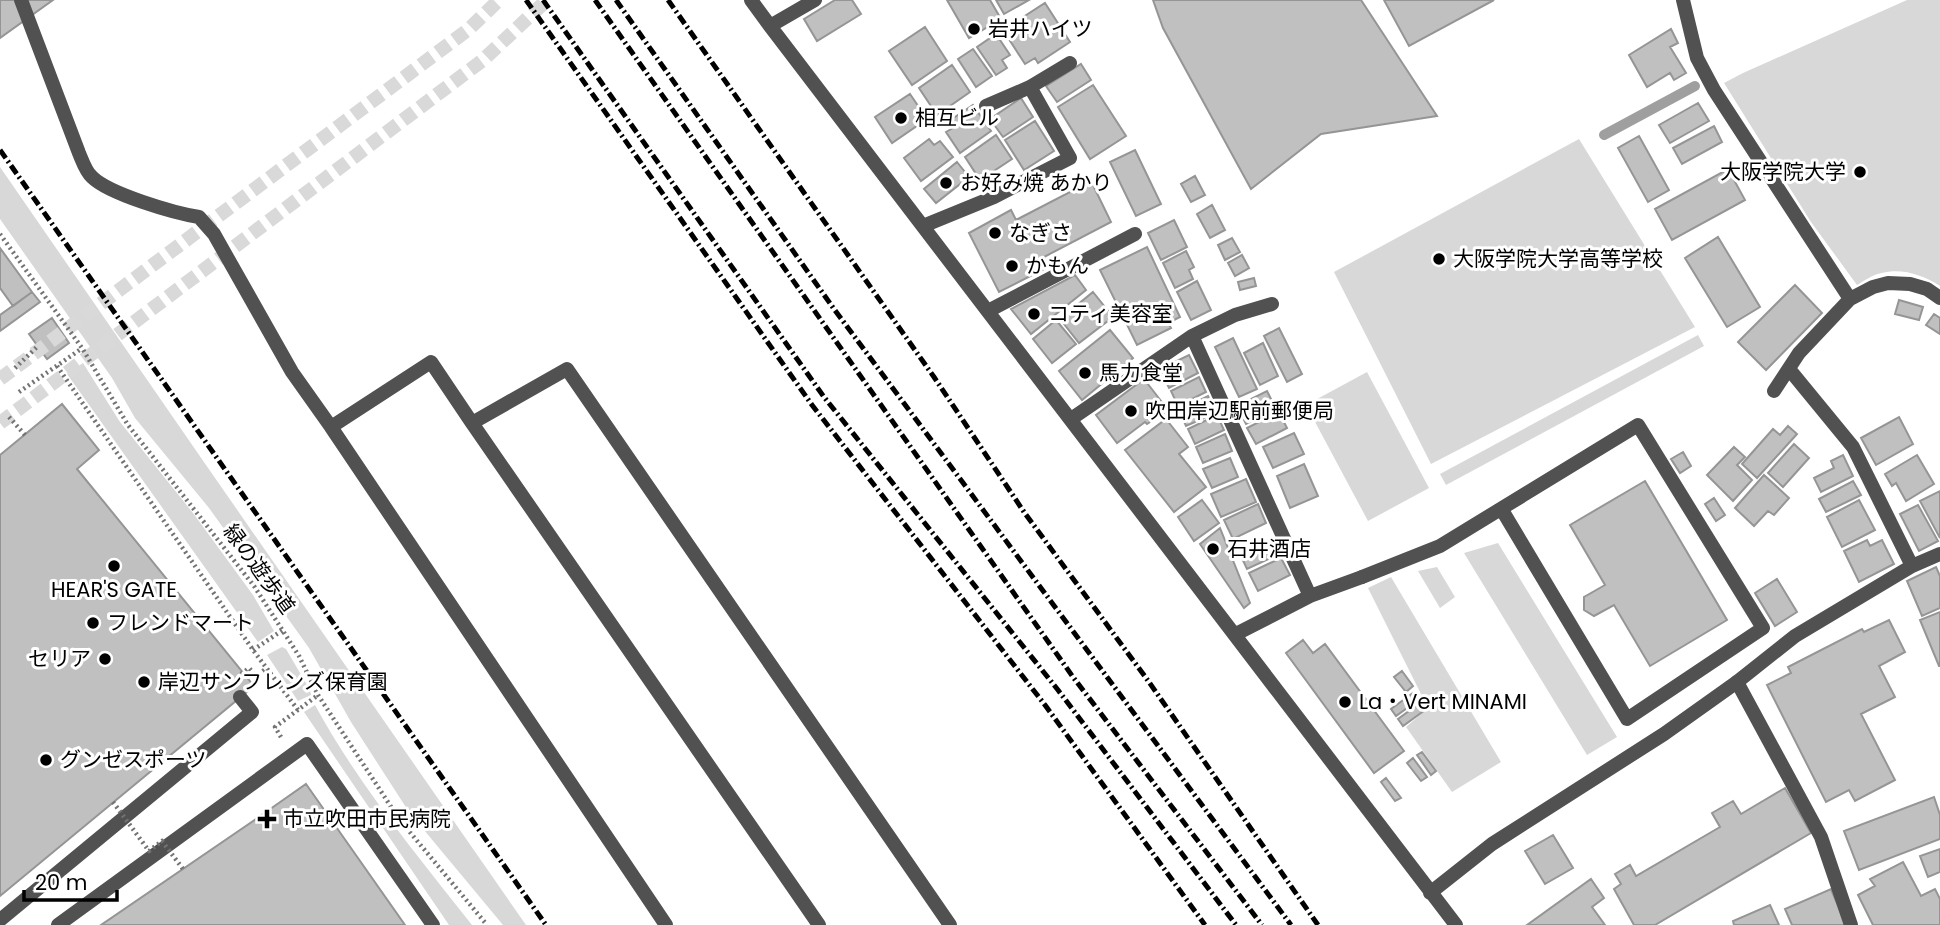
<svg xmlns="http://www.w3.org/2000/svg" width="1940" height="925" font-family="Poppins,'Noto Sans JP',sans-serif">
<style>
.green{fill:#d8d8d8}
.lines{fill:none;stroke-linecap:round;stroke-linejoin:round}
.stream{stroke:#9f9f9f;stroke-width:10}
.building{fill:#c0c0c0;stroke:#959595;stroke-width:2}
.street-tunnel{stroke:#d9d9d9;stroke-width:14;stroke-dasharray:14 7;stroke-linecap:butt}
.path{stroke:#737373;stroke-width:4.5;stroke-dasharray:2 3.5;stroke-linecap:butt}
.lane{stroke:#515151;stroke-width:14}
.street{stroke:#515151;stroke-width:14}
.rail{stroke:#000;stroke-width:5;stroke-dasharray:10 3.5 2 3.5;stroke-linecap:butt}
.path-bridge{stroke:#737373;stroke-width:4.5;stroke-dasharray:2 3.5;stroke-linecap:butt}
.poi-dot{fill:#000;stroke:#fff;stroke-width:2.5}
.labels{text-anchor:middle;stroke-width:6;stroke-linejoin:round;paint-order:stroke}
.poi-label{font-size:21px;fill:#000;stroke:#fff;text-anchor:start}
.street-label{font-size:21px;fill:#000;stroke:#fff}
</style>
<rect width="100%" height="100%" fill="#fff"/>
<path class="green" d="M1907,0h33v286c-17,-11 -38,-18 -58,-13 -9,1 -18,8 -25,12l-46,-63 -87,-139 19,-10z
M1579,139l116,188 -264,137 -97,-192z
M0,167l206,298 320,460h-23l-94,-113 -58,-90 -42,-74 -100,-140 -74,-90 -23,-40 -112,-159z
M1698,335l6,11 -258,139 -6,-11z
M83,363l37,59 73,91 60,82 21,36 -16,11 -191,-268z
M1367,372l62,116 -61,33 -62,-116z
M1498,543l119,194 -30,18 -123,-202z
M1437,567l18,30 -15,11 -22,-37z
M1391,577l110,185 -49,30 -46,-65 22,-19 -60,-120z
M282,647l4,2 24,41 1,5 -13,6 -31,-46z
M315,705c43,79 101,149 157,220h-23l-145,-213z"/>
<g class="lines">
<path class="stream" d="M1604,135l91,-49"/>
</g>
<path class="building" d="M0,0h53l-53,38z
M835,0h17l9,14 -44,27 -13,-22z
M947,0h43l11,19 -32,19z
M996,0h33l-25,14z
M1153,0h208l76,116 -116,18 -70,55 -88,-161z
M1384,0h110l-85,46z
M1045,3l25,39 -32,21 -3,-5 -10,6 -22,-34z
M925,27l22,34 -35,24 -23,-34z
M1671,29l7,14 -8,4 16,26 -12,7 -4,-7 -23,14 -18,-32z
M996,34l14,21 -8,5 5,8 -11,7 -19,-28z
M973,49l19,27 -16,11 -18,-28z
M1081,64l10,16 -34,22 -11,-16z
M952,65l18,27 -33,23 -18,-27z
M1093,85l33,51 -36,23 -32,-52z
M910,94l17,25 -35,24 -17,-26z
M1021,98l12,19 -30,20 -13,-18z
M1698,103l11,18 -39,22 -11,-18z
M973,105l18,26 -31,22 -14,-21 7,-4 -4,-7z
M1035,121l19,30 -30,19 -19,-30z
M1714,126l8,16 -40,22 -9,-16z
M996,135l16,24 -32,21 -15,-23z
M1639,136l30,54 -21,12 -30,-54z
M929,139l5,6 6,-4 13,16 -32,24 -17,-23z
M1135,150l26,54 -25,12 -26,-54z
M957,162l12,15 -33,26 -12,-14z
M1728,169l17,31 -73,40 -17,-31z
M1195,176l10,19 -14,7 -10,-18z
M1091,181l20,41 -67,35 4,10 -49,25 -30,-59 42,-23 5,10z
M1212,205l13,25 -15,8 -13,-24z
M1174,220l13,27 -26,13 -13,-27z
M1718,237l42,70 -33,20 -42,-69z
M1232,238l8,14 -15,8 -7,-15z
M1147,247l33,70 -12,6 3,5 -34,17 -37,-75z
M0,248l32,44 -19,14 -13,-18z
M1186,251l8,16 -5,3 4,9 -18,9 -12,-25z
M1242,255l7,13 -14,8 -7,-13z
M1075,275l11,15 -55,44 -20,-25z
M1254,278l2,8 -16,4 -2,-8z
M1197,281l14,29 -20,10 -14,-28z
M1795,285l27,28 -56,57 -28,-28z
M32,292l8,10 -40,29v-16z
M1093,292l20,25 -34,26 -19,-24z
M1899,300l24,7 -4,13 -24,-6z
M1934,314l6,4v16l-14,-9z
M52,318l17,25 -22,16 -18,-25z
M1056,320l20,24 -24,19 -19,-24z
M1279,328l23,46 -15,8 -23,-46z
M1110,330l23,28 -51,42 -23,-29z
M1233,338l24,51 -18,8 -24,-50z
M1263,343l15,33 -18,9 -16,-32z
M1189,355l9,18 -29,15 -9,-19z
M1199,377l7,15 -28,14 -7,-15z
M1144,379l24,31 -21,14 -2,-2 -28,21 -21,-28z
M1267,391l9,18 -30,15 -9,-18z
M1208,396l8,17 -30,13 -7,-16z
M62,404l37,46 -22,19 177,217 -254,210v-441z
M1279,412l8,16 -31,16 -9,-16z
M1217,415l7,15 -29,14 -7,-15z
M1899,417l14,27 -37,21 -15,-27z
M1166,419l22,28 -9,7 27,33 -32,25 -49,-62z
M1788,426l9,8 -40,44 -15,-14 31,-35 7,6z
M1294,433l10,21 -31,14 -10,-21z
M1225,434l7,17 -29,12 -7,-16z
M1794,444l15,14 -26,29 -15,-14z
M1734,447l11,10 -8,8 15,15 -19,21 -26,-26z
M1683,452l8,14 -11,7 -9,-14z
M1843,455l10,21 -32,16 -7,-14 20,-10 -3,-7z
M1917,455l17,29 -28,17 -10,-18 -4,3 -7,-12z
M1230,458l8,19 -26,11 -9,-19z
M1304,464l14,32 -28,12 -13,-32z
M1764,475l25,23 -15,17 -6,-4 -14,15 -19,-18z
M1246,479l10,23 -35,15 -10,-23z
M1645,481l82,139 -77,46 -36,-61 -20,11 -10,-6v-13l21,-12 -35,-60z
M1853,481l8,14 -35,17 -7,-13z
M1940,491v47l-20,-37z
M1714,498l11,17 -9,6 -11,-17z
M1202,500l17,23 -25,18 -16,-24z
M1859,500l16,30 -33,17 -15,-30z
M1258,504l8,19 -33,16 -9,-19z
M1918,505l20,36 -19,10 -19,-37z
M1220,528l30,75 -6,5 -44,-64z
M1273,539l6,15 -32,15 -7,-15z
M1867,540l3,6 12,-6 12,24 -35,18 -15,-31z
M1281,558l9,17 -32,16 -9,-18z
M1936,567l4,9v32l-18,8 -15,-35z
M1777,579l20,33 -22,14 -20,-33z
M1940,612v54h-1l-19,-46z
M1889,620l16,32 -26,14 16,31 -34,17 34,66 -40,21 -6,-11 -23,12 -59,-117 24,-12 -3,-6 74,-38 2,3z
M1303,640l10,13 12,-9 79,107 -30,22 -88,-120z
M1402,671l11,15 -7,6 -12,-15z
M1413,693l5,7 -22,16 -5,-7z
M1420,703l5,7 -22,16 -5,-7z
M1422,752l14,19 -5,4 -14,-20z
M1413,758l14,19 -6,4 -14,-18z
M1386,778l15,20 -6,3 -14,-19z
M306,784l99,141h-304l155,-106z
M1785,788l26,45 -156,92h-21l-20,-36 7,-5 -6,-10 15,-9 6,11 84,-49 -8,-14 21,-12 8,13z
M1934,797l6,18v24l-81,31 -15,-39z
M1553,835l20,33 -28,16 -20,-33z
M1940,849v23l-12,5 -8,-21z
M1903,862l18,34 14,-7 5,10v26h-67l-15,-30 17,-9 -5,-7z
M1591,879l13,19 -12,9 13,18h-78z
M1831,889l15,36h-54l-7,-16z
M1770,905l9,20h-45l-1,-4z"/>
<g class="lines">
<path class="street-tunnel" d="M0,379l469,-350 30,-29
M0,423l483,-363 64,-60"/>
<path class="path" d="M0,234l82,114 46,77 126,161 45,70 19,39 81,124 88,106
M57,366l196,284 45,60
M15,368l23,-22
M19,392l62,-43
M9,417l16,18
M253,650l30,-20
M241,674l8,-6 7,8
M254,678l13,-10
M281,737l-6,-10 43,-32"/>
<path class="lane" d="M21,0l58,153c3,7 7,19 13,24 17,17 82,36 107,40l15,17 78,138 39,55
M472,423l-41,-61 -100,65 335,498
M1362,577l78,-31 198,-121 125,203 -136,91 -125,-209
M1737,682l84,155 30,88
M0,920l252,-208 -12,-15
M58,925l249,-181 126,181
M819,925l-347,-502 95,-54 383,556"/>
<path class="street" d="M751,0l19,26 686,899
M1683,0l14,58 17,32 136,209
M770,26l45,-26
M986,106l44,-19 40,-24
M923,226l71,-29 76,-39 -40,-71
M988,311l147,-77
M1192,336l118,260
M1789,369l64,78 59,119
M1774,391l25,-38 51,-54 23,-12 15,-4 22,1 17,5 13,9
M1071,419l121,-83 43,-21 37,-11
M1236,634l74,-38 52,-19
M1430,893l62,-49 172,-110 73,-52 58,-46 117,-70 28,-12"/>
<path class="rail" d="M526,0l286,405 233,300 160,220
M543,0l281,397 234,293 178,235
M595,0l478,677 189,248
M616,0l218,309 457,616
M668,0l266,377 90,135 125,170 169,243
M0,150l546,775"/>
<path class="path-bridge" d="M113,802l36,49 13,-10 21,28"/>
</g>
<g class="poi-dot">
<circle cx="974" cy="29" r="7"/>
<circle cx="901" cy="118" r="7"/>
<circle cx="1860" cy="172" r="7"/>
<circle cx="946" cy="183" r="7"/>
<circle cx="995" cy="233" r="7"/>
<circle cx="1439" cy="259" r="7"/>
<circle cx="1012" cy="266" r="7"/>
<circle cx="1034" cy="314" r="7"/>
<circle cx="1085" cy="373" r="7"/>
<circle cx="1131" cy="411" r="7"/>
<circle cx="1213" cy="549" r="7"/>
<circle cx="114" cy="566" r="7"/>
<circle cx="93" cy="623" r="7"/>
<circle cx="105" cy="659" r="7"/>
<circle cx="144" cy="682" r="7"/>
<circle cx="1345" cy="702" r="7"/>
<circle cx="46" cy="760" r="7"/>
<path d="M263.5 808.5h7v7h7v7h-7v7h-7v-7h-7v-7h7z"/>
</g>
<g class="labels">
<g class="poi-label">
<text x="988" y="36">岩井ハイツ</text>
<text x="915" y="125">相互ビル</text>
<text x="1846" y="179" text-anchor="end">大阪学院大学</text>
<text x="960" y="190">お好み焼 あかり</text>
<text x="1009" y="240">なぎさ</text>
<text x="1453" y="266">大阪学院大学高等学校</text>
<text x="1026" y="273">かもん</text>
<text x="1048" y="321">コティ美容室</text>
<text x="1099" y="380">馬力食堂</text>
<text x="1145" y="418">吹田岸辺駅前郵便局</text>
<text x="1227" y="556">石井酒店</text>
<text x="114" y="597" text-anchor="middle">HEAR'S GATE</text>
<text x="107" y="630">フレンドマート</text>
<text x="91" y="666" text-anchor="end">セリア</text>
<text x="158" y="689">岸辺サンフレンズ保育園</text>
<text x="1359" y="709">La・Vert MINAMI</text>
<text x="60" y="767">グンゼスポーツ</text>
<text x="283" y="826">市立吹田市民病院</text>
</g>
<g class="street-label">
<text transform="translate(259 569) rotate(54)" y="7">緑の遊歩道</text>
</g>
</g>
<path d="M24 890v10h93v-10" fill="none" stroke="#000000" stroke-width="3.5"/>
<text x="35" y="890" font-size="21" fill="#000000" stroke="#ffffff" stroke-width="5" paint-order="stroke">20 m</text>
</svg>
